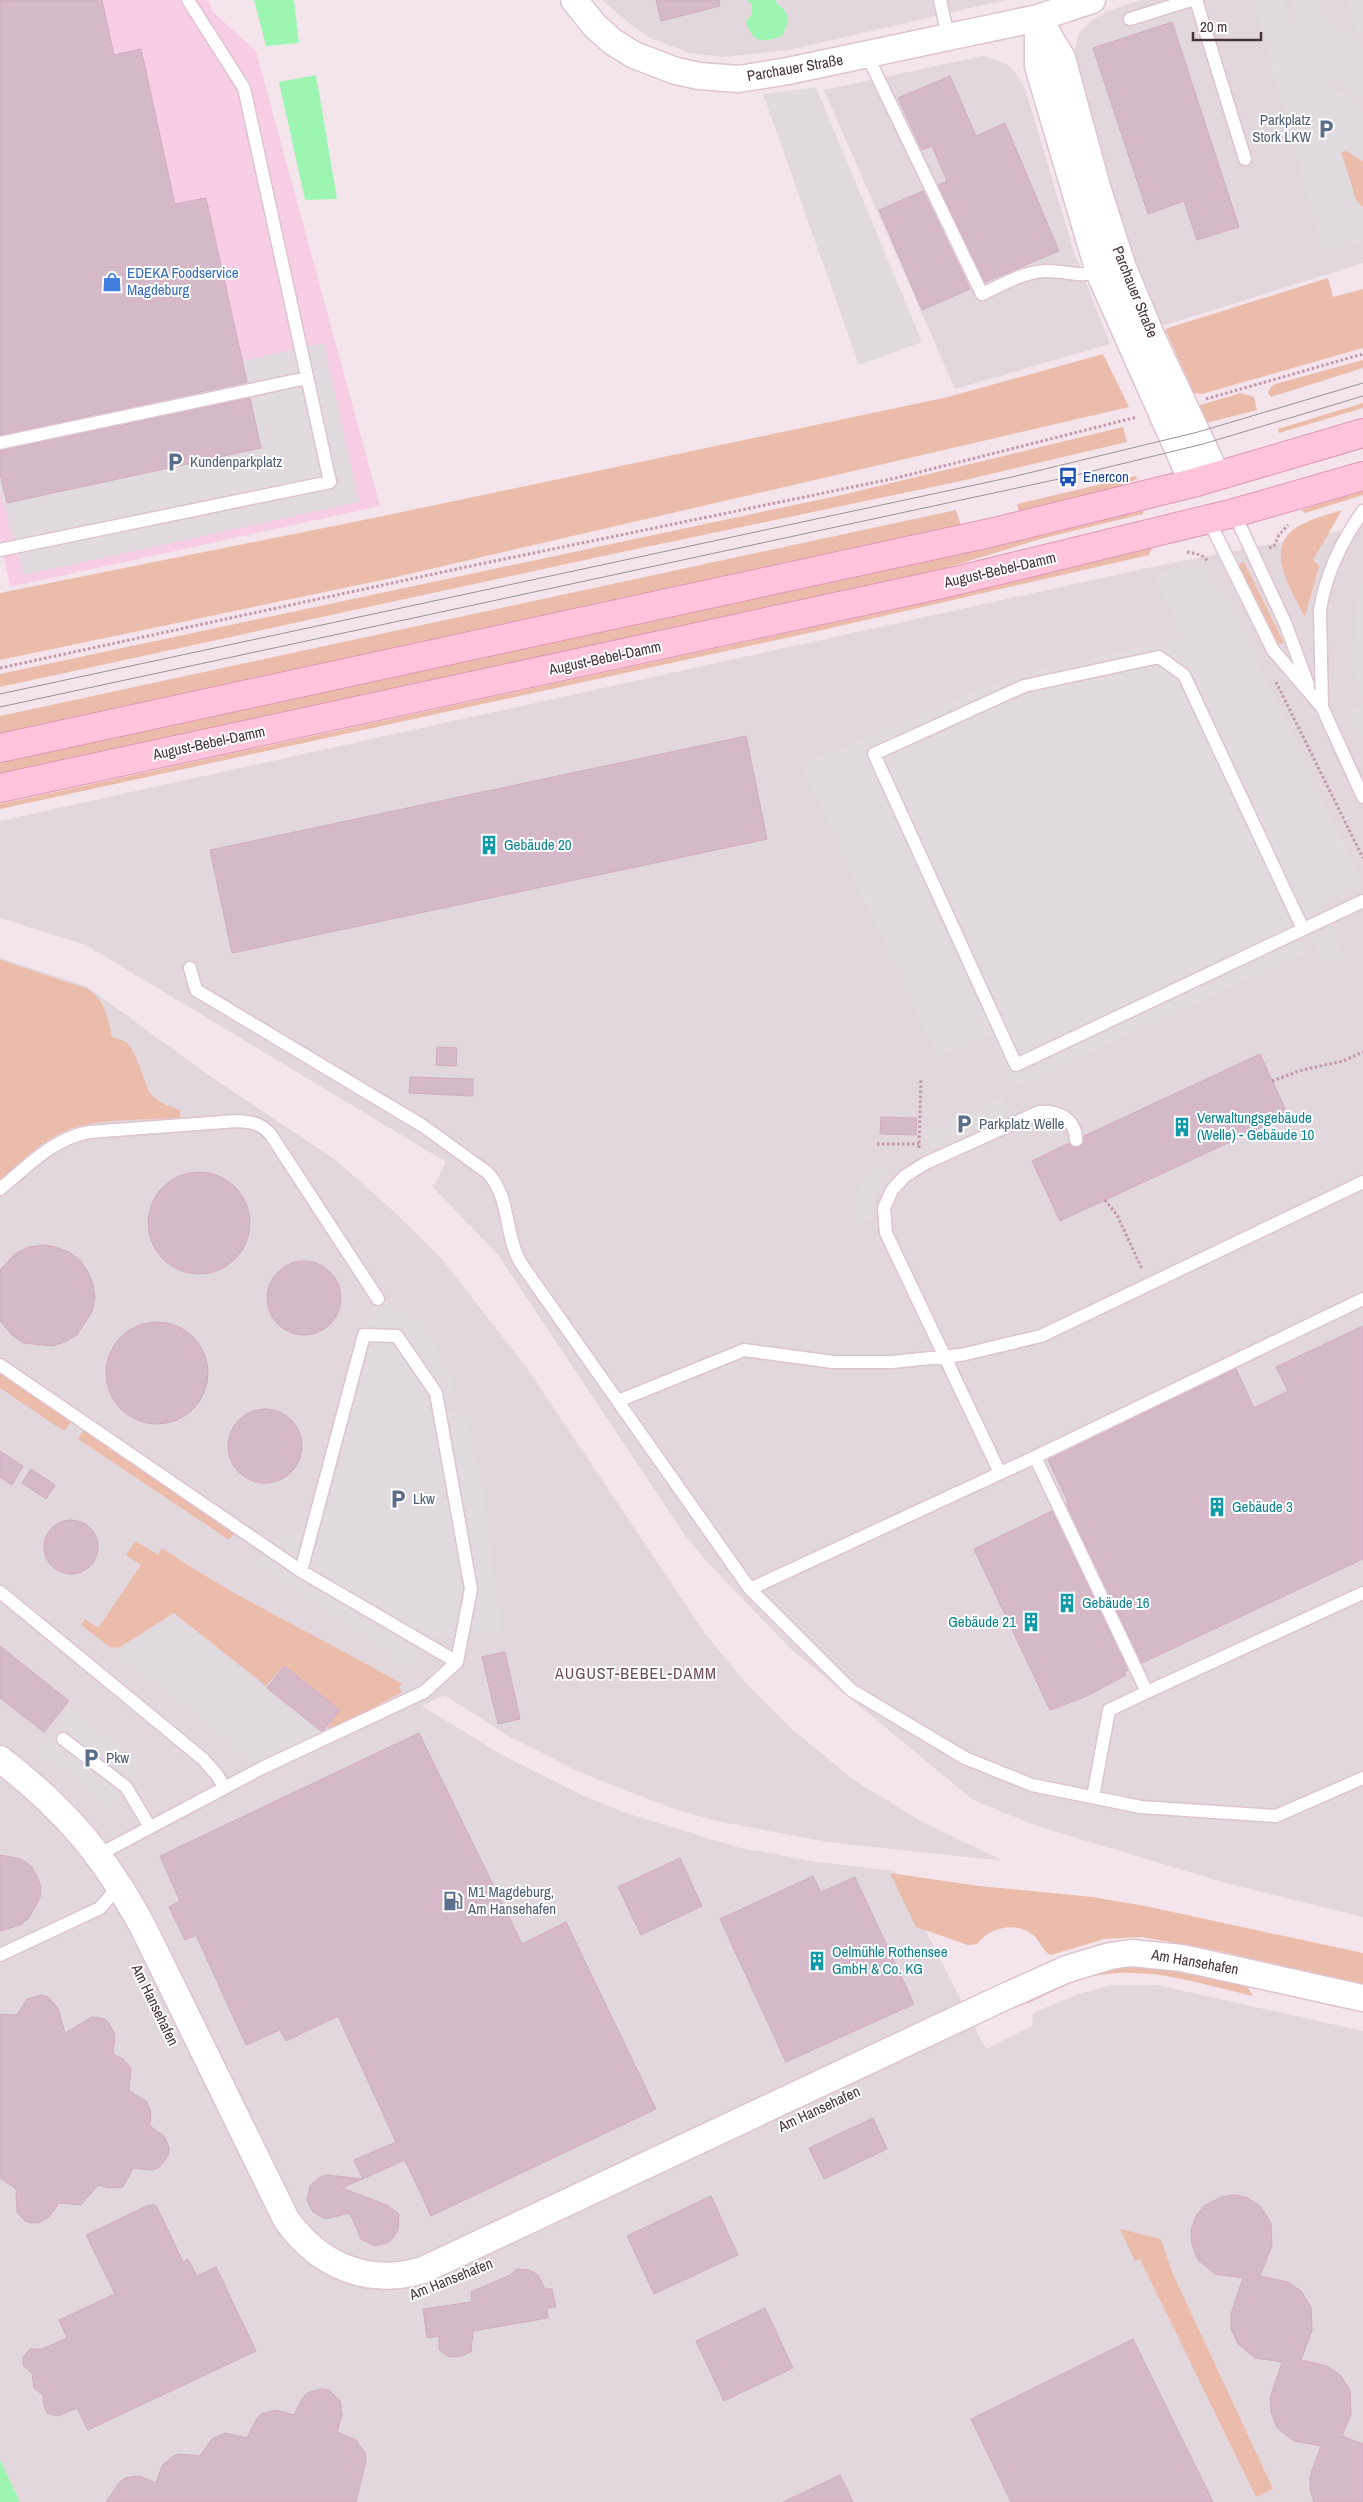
<svg xmlns="http://www.w3.org/2000/svg" width="1363" height="2502" font-family="'Archivo Narrow',sans-serif">
<style>
.commercial{fill:#f8cee6}
.industrial{fill:#e3d7de}
.green{fill:#ecbcaa}
.parking{fill:#e1dade}
.water{fill:#9cf6b1}
.building{fill:#d6b9c9;stroke:#d1acc1}
.lines{fill:none;stroke-linecap:round;stroke-linejoin:round}
.service-casing{stroke:#dec3d1;stroke-width:15}
.minor-casing{stroke:#dec3d1;stroke-width:29}
.secondary-casing{stroke:#e196b7;stroke-width:30}
.path{stroke:#c396ad;stroke-width:3;stroke-dasharray:2.5 2.5;stroke-linecap:butt}
.service{stroke:#fff;stroke-width:12}
.minor{stroke:#fff;stroke-width:26}
.secondary{stroke:#ffc3dc;stroke-width:28}
.tram{stroke:#959595;stroke-width:1}
.labels{text-anchor:middle;stroke-width:4;stroke-linejoin:round;paint-order:stroke}
.street-label{font-size:15px;fill:#47343e;stroke:#fff}
.service-label{font-size:15px;fill:#4e5e75;stroke:#fff;text-anchor:start}
.shop-label{font-size:15px;fill:#366cbe;stroke:#fff;text-anchor:start}
.transit-label{font-size:15px;fill:#164399;stroke:#fff;text-anchor:start}
.culture-label{font-size:15px;fill:#0d838f;stroke:#fff;text-anchor:start}
.neighbourhood-label{font-size:16px;letter-spacing:1px;fill:#6a4a5c;stroke:#fff}
</style>
<rect width="100%" height="100%" fill="#f4e5ec"/>
<path class="commercial" d="M0,0h209l3,11 44,40 124,455 -370,81 -10,-48z"/>
<path class="industrial" d="M602,0h403l-216,50 -66,7 -34,-4 -39,-15 -19,-13z
M1143,0h220v263l-201,63 -18,-40 -20,-55 -50,-179 5,-19 14,-14 20,-10z
M983,56l24,8 8,8 10,16 48,161 37,95 -155,45 -131,-299z
M1363,526v1391l-137,-34 -189,-57 -64,-26 -182,-151 -84,-87 -22,-27 -186,-279 -66,-69 13,-25 -360,-217 -86,-27v-97l1152,-254z
M0,958l86,28 128,93 123,82 54,48 50,49 86,110 176,263 43,52 48,48 60,49 65,40 84,41 -175,-19 -107,-20 -47,-13 -95,-37 -67,-34 -68,-43 -22,11 82,50 84,42 38,15 114,35 77,14 78,9 91,178 46,-23 1,-13 45,-19 33,-9h46l206,46v471h-1343l-20,-42z"/>
<path class="green" d="M1346,151l17,10v47l-7,-8 -15,-48z
M1328,278l5,19 30,-8v59l-161,46 -8,-1 -29,-64z
M1103,354l26,53 -737,171 -392,82v-67l383,-77 565,-119z
M1363,360v8l-92,29 -3,-4 2,-5 5,-4z
M1241,393l13,4 3,13 -51,13 -9,-17z
M1363,403v5l-84,25 -1,-4z
M1123,427l4,15 -166,39 -358,75 -603,131v-13l846,-180z
M1136,476l1,3 -21,9 -97,24 -2,-8z
M1363,490v5l-58,18 -4,-3z
M1144,509l-1,5 -99,24 -108,33 -936,205v-16z
M956,510l5,16 -961,208v-18z
M1342,510l-29,50 6,6 -14,51c-15,-30 -46,-74 0,-94 11,-6 25,-9 37,-13z
M1152,548l-3,7 -322,74 -827,180v-5l905,-197z
M1244,562l39,79v2l-6,1 -40,-79z
M0,960l88,29c18,14 19,26 24,48 5,2 11,3 15,6 4,3 6,9 8,13 16,31 5,41 45,54v8c-32,2 -87,0 -115,13 -25,11 -45,31 -65,49z
M0,1372l72,49 -8,10 -64,-43z
M84,1429l152,102 -7,9 -151,-101z
M136,1541l22,14 4,-7c76,52 160,90 240,136l-3,3 3,5 -71,39 -3,-4 12,-17 -56,-45 -18,21 -92,-73 -56,35 -8,-1 -29,-22 4,-6 13,9 43,-63 -15,-10z
M890,1873l89,13 113,11 53,9 218,47v31l-153,-35 -68,-12 -38,2 -53,16c-7,-3 -10,-11 -15,-17 -17,-18 -45,-12 -59,6l-9,1 -52,-18z
M1134,1966l18,1 95,19 6,10c-54,-12 -111,-33 -167,-18 -20,6 -40,17 -59,26l2,-5 68,-28z
M1120,2229l41,10 11,33 101,217 -17,8 -116,-238 -5,2z"/>
<path class="parking" d="M1260,0h24l7,26 7,-2 -6,-24h20l10,17 41,26v57l-34,-21 -3,4 37,23v55l-17,-10 -5,1 15,48 7,8v33l-40,10 -68,-246z
M1348,0h15v34l-5,1z
M816,87l106,255 -63,23 -96,-271z
M324,343l35,159 -335,73 -24,-84v-58l105,-43z
M1188,562l15,10 28,32 131,279 -42,21 25,52 -22,10 -12,-27h-10l6,13 -294,136 -23,-53 -52,22 -137,-292 211,-89 171,-38 -29,-63z
M1363,580v118l-11,-32 7,-81z
M1363,705v39l-15,-33z
M1002,1096l7,17 -78,38 -8,-17z
M877,1161l12,13 -13,21 -3,25 -17,3v-24l3,-10z
M382,1298l8,8 20,10 19,18 23,42 1,10 -7,26 17,-4 18,68 21,159 -67,2 -26,31 -154,-103 16,-25 20,-3 10,-8 4,-8 56,-192 11,-16 1,-11z
M174,1615l153,123 -65,30 -147,-115z
M70,1708l74,57 -33,42 -74,-56z"/>
<path class="water" d="M254,0h40l5,43 -33,3z
M747,0h29l2,5c13,7 11,19 4,31 -19,7 -29,7 -36,-14l6,-8v-9z
M316,75l21,124 -32,1 -26,-118z
M0,2460l20,42h-20z"/>
<path class="building" d="M0,0h102l12,55 27,-6 34,155 31,-6 41,184 -247,53z
M656,0h63l1,6 -59,15z
M1172,22l67,205 -42,13 -13,-39 -36,13 -55,-166z
M950,76l26,60 29,-13 54,128 -74,31 -47,-97 9,-4 -15,-35 -10,4 -24,-52z
M923,191l47,98 -48,21 -43,-100z
M250,398l11,50 -254,55 -7,-29v-23z
M746,736l21,103 -535,114 -22,-103z
M437,1047l20,1 -1,18 -20,-1z
M1260,1054l28,61 -228,106 -28,-60 37,-18 4,5 7,-1 4,-4v-7z
M410,1077l63,2v17l-64,-3z
M881,1117l36,1 -1,17 -36,-1z
M148 1223a51 51 0 1 1 102 0a51 51 0 1 1-102 0Z
M43,1245l13,2 13,5 11,8 8,12 5,12 2,14 -3,14 -15,23 -12,7 -13,4 -28,-3 -11,-7 -13,-15v-51l16,-17 13,-6z
M267 1298a37 37 0 1 1 74 0a37 37 0 1 1-74 0Z
M106 1373a51 51 0 1 1 102 0a51 51 0 1 1-102 0Z
M1363,1326v233l-221,104 -76,-160 2,-1 -20,-42 188,-91 18,39 34,-17 -12,-24z
M228 1446a37 37 0 1 1 74 0a37 37 0 1 1-74 0Z
M0,1451l23,15 -11,19 -12,-8z
M31,1469l24,16 -9,14 -24,-16z
M1052,1511l76,159 -4,2 2,3 -39,21 -37,14 -76,-161z
M44 1547a27 27 0 1 1 54 0a27 27 0 1 1-54 0Z
M0,1646l69,55 -25,31 -44,-34z
M505,1652l15,67 -22,5 -16,-67z
M284,1666l56,44 -16,20 -3,1 -54,-43z
M419,1733l103,211 44,-22 90,187 -225,107 -26,-56 -63,28 45,17 12,9 -1,16 -4,7 -5,5 -14,4 -14,-7 -11,-26 -25,6 -12,-7 -6,-12 3,-14 10,-9 7,-2 36,4 -9,-19 42,-18 -58,-126 -52,25 -6,-11 -34,15 -50,-110 -11,5 -16,-33 11,-6 -20,-45z
M0,1855l21,4 10,7 6,10 4,11 -1,11 -11,20 -9,7 -20,6z
M680,1858l22,48 -61,29 -23,-48z
M813,1876l8,16 34,-15 59,127 -128,58 -66,-143z
M41,1995l7,2 10,11 7,25 27,-16 13,2 4,4 6,11 -2,20 10,5 8,9 -2,23 17,10 5,11 -1,14 14,10 5,11v6l-3,6 -8,9 -7,2 -18,-2 -10,19 -15,1 -10,-3 -17,20 -22,-2 -10,14 -11,6h-7l-6,-2 -8,-9 -1,-23 -16,-11v-164l17,1 10,-16z
M873,2118l14,31 -63,30 -15,-31z
M1235,2195l13,3 13,9 10,16 1,23 -12,30 28,6 13,9 10,16 1,23 -11,30 26,6 13,9 10,15 1,24 -9,22 21,8v58h-49l-4,-12v-14l11,-30 -27,-5 -17,-13 -6,-16 -1,-14 12,-36 -27,-4 -17,-14 -7,-15v-15l12,-36 -28,-4 -17,-14 -6,-15 -1,-15 5,-14 8,-10 17,-9z
M711,2196l27,59 -84,39 -27,-58z
M149,2205h7l27,57 5,-3 9,17 19,-9 40,84 -168,79 -11,-22 -19,8 -11,-3 -3,-7 -1,-11 -9,-7 -2,-15 -9,-8v-8l7,-8h12l25,-11 -8,-18 56,-26 -29,-59z
M517,2269l12,1 9,5 7,14h7l4,18 -9,1 1,10 -75,13 -2,21 -9,4 -13,1 -10,-7v-14l-12,2 -4,-29 49,-7 -1,-10 39,-17z
M765,2308l28,60 -69,33 -28,-60z
M1133,2339l80,163h-202l-40,-83z
M321,2389l8,1 11,11 2,14 -5,17 19,8 9,13 1,8 -10,41h-250l13,-19 6,-5 14,-2 17,7 6,-17 11,-10 7,-2 20,2 12,-17 13,-6 22,5 9,-18 5,-6 15,-4 18,5 8,-16 5,-6z
M840,2475l13,27h-70z"/>
<g class="lines">
<defs>
<path id="service" d="M940,0l8,36
M1196,0l49,159
M1130,19l61,-19
M867,55l115,239c19,-9 41,-22 63,-23 22,-1 30,7 54,1
M0,443l307,-65
M1234,513l52,112 22,60
M1208,519l65,131 49,57 41,90
M0,550l330,-68 -86,-394 -56,-88
M1322,707l-2,-97c6,-37 21,-68 43,-99
M1303,929l-119,-254 -25,-18 -135,29 -150,68 142,311 347,-164
M190,968l6,22 227,136 65,47c23,26 16,60 32,89l230,327 101,101 114,68 67,27 109,22 135,9 87,-38
M0,1189c28,-23 52,-50 89,-57l148,-11c15,1 24,2 34,14l107,164
M0,1365l301,206 156,91
M618,1401l126,-51 89,12h59l69,-7 80,-19 322,-154
M1035,1457l112,235 216,-99
M1000,1473l-114,-240 -2,-25 8,-18 13,-14 21,-13 113,-51c18,-2 37,7 37,28
M750,1589l285,-132 328,-158
M0,1592l203,167 14,16 7,12
M63,1739l63,48 24,40
M1093,1797l16,-87 38,-18
M98,1855l164,-87 162,-76 33,-30 14,-73 -35,-196 -39,-57 -33,-1 -63,236
M0,1955l100,-47 19,-22"/>
<path id="minor" d="M574,0l21,26 18,16 21,13 42,16 23,5 40,3 49,-8 250,-53 54,-18
M1038,18l24,40 35,129 25,78 29,70 66,141
M1038,19v47l61,206 94,211
M0,1759c65,50 104,96 143,168l143,292c32,46 82,68 137,51l579,-272 65,-29 43,-13 21,-3 51,5 181,40"/>
<path id="secondary" d="M0,748l990,-215 203,-50 170,-50
M0,788l951,-206 283,-69 129,-37"/>
</defs>
<use href="#service" class="service-casing"/>
<use href="#minor" class="minor-casing"/>
<use href="#secondary" class="secondary-casing"/>
<path class="path" d="M1206,399l157,-45
M1269,548l5,-2 5,-11 9,-10
M1187,552l14,3 7,6
M0,668l466,-101 430,-89 241,-61
M1276,682l87,176
M1272,1081l30,-11 41,-9 20,-9
M877,1144h42
M919,1148l2,-70
M1105,1200l12,15 25,54"/>
<use href="#service" class="service"/>
<use href="#minor" class="minor"/>
<use href="#secondary" class="secondary"/>
<path class="tram" d="M0,694l1012,-217 186,-45 165,-49
M0,707l1068,-230 135,-33 160,-48"/>
</g>
<defs>
<symbol id="parking-bare" viewBox="-9 -9 18 18"><path d="M-3.5-5.5H1a3.5 3.5 0 0 1 0 7H-1V5.5H-3.5ZM-1-3.4V-.6H.8a1.4 1.4 0 0 0 0-2.8Z" fill="#5c6f8a" stroke="#fff" stroke-width="2.5" paint-order="stroke"/></symbol>
<symbol id="shop-bare" viewBox="-9 -9 18 18"><path d="M-5-2.5h2.3a2.7 3.5 0 0 1 5.4 0H5L5.5 6h-11ZM-1.5-2.5h3a1.5 2.3 0 0 0-3 0Z" fill="#3f7fe0" stroke="#fff" stroke-width="2.5" paint-order="stroke"/></symbol>
<symbol id="bus-bare" viewBox="-9 -9 18 18"><path d="M-5-6H5V4H4V6H2V4H-2V6H-4V4H-5ZM-3.5-4V0h7V-4ZM-3.5 1.2v1.5H-2V1.2ZM2 1.2v1.5H3.5V1.2Z" fill="#1a4fb4" stroke="#fff" stroke-width="2.5" paint-order="stroke"/></symbol>
<symbol id="building-bare" viewBox="-9 -9 18 18"><path d="M-4-6H4V6H1V3H-1V6H-4ZM-2.5-4.3h1.7v1.8h-1.7ZM.8-4.3h1.7v1.8H.8ZM-2.5-1h1.7V.8h-1.7ZM.8-1h1.7V.8H.8Z" fill="#0f9aa8" stroke="#fff" stroke-width="2.5" paint-order="stroke"/></symbol>
<symbol id="fuel-bare" viewBox="-9 -9 18 18"><path d="M-5.5-6h7V0h2V4h1.3V-2.5L3-4.5l.8-.8L6-3V5H2.5V1h-1V6h-7ZM-4.2-4.7v3.2H.2V-4.7Z" fill="#5c6f8a" stroke="#fff" stroke-width="2.5" paint-order="stroke"/></symbol>
</defs>
<g fill-rule="evenodd">
<use href="#parking-bare" x="1312" y="115" width="28" height="28"/>
<use href="#shop-bare" x="98" y="268" width="28" height="28"/>
<use href="#parking-bare" x="161" y="448" width="28" height="28"/>
<use href="#bus-bare" x="1054" y="463" width="28" height="28"/>
<use href="#building-bare" x="475" y="831" width="28" height="28"/>
<use href="#parking-bare" x="950" y="1110" width="28" height="28"/>
<use href="#building-bare" x="1168" y="1113" width="28" height="28"/>
<use href="#parking-bare" x="384" y="1485" width="28" height="28"/>
<use href="#building-bare" x="1203" y="1493" width="28" height="28"/>
<use href="#building-bare" x="1053" y="1589" width="28" height="28"/>
<use href="#building-bare" x="1017" y="1608" width="28" height="28"/>
<use href="#parking-bare" x="77" y="1744" width="28" height="28"/>
<use href="#fuel-bare" x="439" y="1887" width="28" height="28"/>
<use href="#building-bare" x="803" y="1947" width="28" height="28"/>
</g>
<g class="labels">
<g class="street-label">
<text transform="translate(795 68) rotate(-10)" y="5">Parchauer Straße</text>
<text transform="translate(1135 292) rotate(68)" y="5">Parchauer Straße</text>
<text transform="translate(1000 570) rotate(-13)" y="5">August-Bebel-Damm</text>
<text transform="translate(605 658) rotate(-12)" y="5">August-Bebel-Damm</text>
<text transform="translate(209 743) rotate(-12)" y="5">August-Bebel-Damm</text>
<text transform="translate(1195 1962) rotate(10)" y="5">Am Hansehafen</text>
<text transform="translate(155 2005) rotate(64)" y="5">Am Hansehafen</text>
<text transform="translate(819 2109) rotate(-25)" y="5">Am Hansehafen</text>
<text transform="translate(451 2279) rotate(-22)" y="5">Am Hansehafen</text>
</g>
<g class="service-label">
<text x="1311" y="125" text-anchor="end">Parkplatz<tspan x="1311" dy="17">Stork LKW</tspan></text>
<text x="190" y="467">Kundenparkplatz</text>
<text x="979" y="1129">Parkplatz Welle</text>
<text x="413" y="1504">Lkw</text>
<text x="106" y="1763">Pkw</text>
<text x="468" y="1897">M1 Magdeburg,<tspan x="468" dy="17">Am Hansehafen</tspan></text>
</g>
<g class="shop-label">
<text x="127" y="278">EDEKA Foodservice<tspan x="127" dy="17">Magdeburg</tspan></text>
</g>
<g class="transit-label">
<text x="1083" y="482">Enercon</text>
</g>
<g class="culture-label">
<text x="504" y="850">Gebäude 20</text>
<text x="1197" y="1123">Verwaltungsgebäude<tspan x="1197" dy="17">(Welle) - Gebäude 10</tspan></text>
<text x="1232" y="1512">Gebäude 3</text>
<text x="1082" y="1608">Gebäude 16</text>
<text x="1016" y="1627" text-anchor="end">Gebäude 21</text>
<text x="832" y="1957">Oelmühle Rothensee<tspan x="832" dy="17">GmbH &amp; Co. KG</tspan></text>
</g>
<g class="neighbourhood-label">
<text x="636" y="1679">AUGUST-BEBEL-DAMM</text>
</g>
</g>
<path d="M1193 32v8h68v-8" fill="none" stroke="#47343e" stroke-width="2.5"/>
<text x="1200" y="32" font-size="15" fill="#47343e" stroke="#ffffff" stroke-width="4" paint-order="stroke">20 m</text>
</svg>
